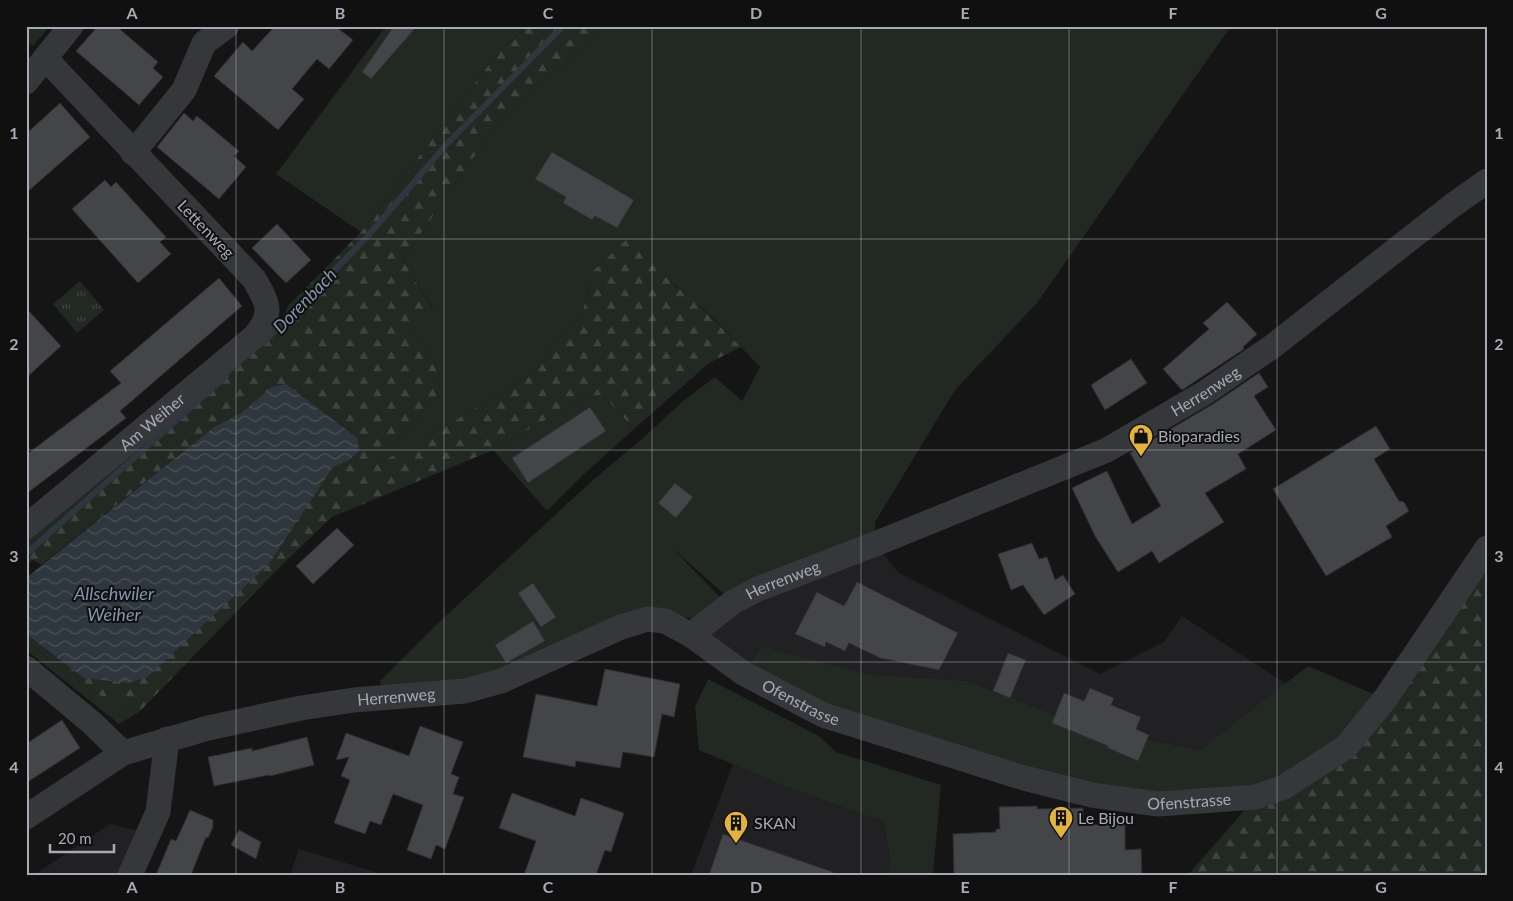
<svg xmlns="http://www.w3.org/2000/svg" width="1513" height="901" font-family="Lato,sans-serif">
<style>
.built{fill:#212123}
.green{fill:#212922;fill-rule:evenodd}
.forest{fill:url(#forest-firs)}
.park{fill:url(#park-tufts)}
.water{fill:url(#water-waves)}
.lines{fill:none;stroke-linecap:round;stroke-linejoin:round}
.stream{stroke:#2f373e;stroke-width:6}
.building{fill:#444549;stroke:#2f2f32}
.street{stroke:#36373b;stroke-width:25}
.grid{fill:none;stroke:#a7abb5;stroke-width:1;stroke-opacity:0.55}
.labels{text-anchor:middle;stroke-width:4;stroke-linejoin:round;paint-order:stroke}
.street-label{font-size:16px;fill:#a7abb5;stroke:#101011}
.poi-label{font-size:16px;fill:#a7abb5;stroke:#101011;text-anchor:start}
.water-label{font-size:18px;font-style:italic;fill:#8197ae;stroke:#101011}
.neatline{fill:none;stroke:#a7abb5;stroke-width:2}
.grid-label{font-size:16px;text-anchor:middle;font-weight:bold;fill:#a7abb5}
</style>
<defs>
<pattern id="forest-firs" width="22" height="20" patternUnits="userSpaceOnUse" patternTransform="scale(1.25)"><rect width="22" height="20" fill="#212922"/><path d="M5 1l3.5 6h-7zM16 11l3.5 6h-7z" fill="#3e4540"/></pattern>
<pattern id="park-tufts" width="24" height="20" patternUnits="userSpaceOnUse" patternTransform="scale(1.25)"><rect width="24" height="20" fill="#212922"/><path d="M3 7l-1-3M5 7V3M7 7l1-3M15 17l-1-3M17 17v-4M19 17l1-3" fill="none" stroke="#3e4540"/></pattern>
<pattern id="water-waves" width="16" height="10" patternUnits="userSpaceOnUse" patternTransform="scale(1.25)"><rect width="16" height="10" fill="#2f373e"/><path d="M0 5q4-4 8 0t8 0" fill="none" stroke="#4a5158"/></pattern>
</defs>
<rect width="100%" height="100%" fill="#151516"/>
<path class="built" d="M875,544l24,29 201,101 64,-32 18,-26 104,68 -85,66 -116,-24 -117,-45 -102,-7 -103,-28 -20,27 -52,-38z
M733,764l54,23 97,35 6,39v14h-199z
M110,824l29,7 -19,44h-86z
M299,849l86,26h-95z"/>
<path class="green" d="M26,26h24l-17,20 -7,-6z
M386,26h141l-29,27 -137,179 -85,-58z
M607,26h624l-194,277 -82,87 -80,132v22l-142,58 -60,-53 53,54 -33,16 -31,-7 -157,60 -42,10 -81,7 -2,-8 58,-58 155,-143 50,-42 40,-37 32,-24 27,24 18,-34c-23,-24 -45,-49 -69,-69 -12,-10 -23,-18 -33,-28l-65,2 -2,11 -9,30 -49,59 -25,18 -138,79 65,-71c2,-4 4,-8 4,-11 3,-21 -16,-42 -29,-56l23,-22 -30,-49 67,-98 33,-44zM552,152l82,48 -17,28 -22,-12 -3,4 -29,-17 3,-6 -30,-18z
M603,395l31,34 -51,46 -36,36 -54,-61 94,-54z
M26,641l73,54 40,17 -20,12 -93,-74z
M763,646l103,28 102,7 117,45 115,24 108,-84 77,33 -101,88 -126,17 -134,-26 -281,-105z
M708,679l111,57 17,16 105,33 -8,90h-43v-14l-6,-39 -97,-35 -88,-37 -4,-43z"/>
<path class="forest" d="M527,26h80l-104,92 -33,44 -67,98 30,50 -23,21c13,14 32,35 29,55 0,4 -2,8 -4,12l-64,70 137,-78 25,-18 49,-59 9,-30 1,-11 35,-33 48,47 16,11 50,50 -32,16 -75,66 -31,-34 -16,1 -94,54 -161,67 -47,45 -146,150 -40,-17 -73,-54v-7l58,44 185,-114 64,-98 16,-6 -77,-72 -31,25 -27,14 -173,138 -8,-5 -7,5v-27l74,-59 182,-157 6,-16 73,-74 137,-179z
M1487,548v327h-299l68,-78 90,-50z"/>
<path class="park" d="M80,281l24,29 -27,23 -24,-29z"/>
<path class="water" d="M286,384l71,54 2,13 -10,9 -16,7 -64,97 -122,113 -19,6 -44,-5 -58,-44v-56l188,-151 27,-14 31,-26z"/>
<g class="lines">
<path class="stream" d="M263,343l104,-106 78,-91 118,-120
M26,554l200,-178"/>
</g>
<path class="building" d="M98,26h18l42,36 -5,6 10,9 -24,28 -63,-54z
M275,26h60l18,14 -24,29 -12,-10 -25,30 12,10 -26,31 -64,-54 29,-34 9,9z
M394,26h23l-46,53 -9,-7z
M60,103l30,34 -64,56v-59z
M184,113l9,8 4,-5 42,35 -5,5 12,11 -27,32 -62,-52z
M552,152l82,48 -17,28 -22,-12 -3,4 -29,-17 3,-6 -31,-18z
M105,180l6,7 5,-5 50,55 -6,5 11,12 -33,29 -66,-74z
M277,224l34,36 -25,23 -34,-35z
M219,278l23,28 -122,105 6,7 -100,76v-39l95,-72 -11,-12z
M1227,302l30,32 -14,13 1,2 -62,41 -19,-21 46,-40 -6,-6z
M26,308l35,38 -35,32z
M1131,359l16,24 -42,27 -14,-25z
M1259,373l9,14 -14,9 22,34 -38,24 8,15 -41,24 19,29 -65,41 -7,-12 -34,21 -23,-36 -23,-48 35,-17 25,53 29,-18 -31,-53 83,-49z
M590,407l16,24 -78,52 -16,-25z
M1376,426l14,23 -16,10 25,42 5,1 5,9 -23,15 6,11 -66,39 -53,-87z
M675,483l18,14 -17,21 -18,-15z
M337,528l17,17 -41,39 -17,-18z
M1032,543l7,16 8,-2 8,23 8,-5 12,19 -31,21 -21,-30 -12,5 -13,-36z
M857,582l101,51 -19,37 -59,-12 -31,-15 -4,8 -19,-9 -1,5 -30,-13 22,-42 27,14z
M533,583l23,34 -15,10 -23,-34z
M533,621l12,20 -39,22 -11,-18z
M1008,653l18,7 -16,38 -17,-7z
M605,669l75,15 -6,33 -12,-3 -8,43 -31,-5 -3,16 -44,-7 -1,6 -52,-10 13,-63 61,12z
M1090,688l24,10 -3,7 30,12 -5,12 13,6 -11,26 -30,-13v-2l-56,-23 12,-30 20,8z
M62,720l18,28 -54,35v-39z
M420,726l43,16 -12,32 8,3 -6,17 11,3 -19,52 -9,-4 -5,14 -24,-9 16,-45 -30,-11 -12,31 -11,-4 -5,13 -31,-11 16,-43 -9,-4 8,-19 -13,3 10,-27 63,23z
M307,737l7,28 -44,11 -1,-1 -55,11 -6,-29 44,-9v3z
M512,793l63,23 6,-18 43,15 -13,39 -6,-2 -9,25h-72l12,-34 -37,-13z
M1037,806v3l46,-1v17l42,-1v26l16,-1 1,26h-188l-1,-41 43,-2v-3h4l-1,-22z
M190,810l23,10v7l-5,11 -2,-1 -15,38h-35l15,-36 5,2z
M239,830l22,12 -5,17 -25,-14z
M723,834l110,38v3h-124z"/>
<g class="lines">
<g class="street">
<path d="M26,82l45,-56"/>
<path d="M133,153l51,-63 20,-47 23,-17"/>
<path id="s1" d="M26,527l229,-191c19,-23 13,-33 -1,-57l-209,-221"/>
<path id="s2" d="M691,635l42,-33 25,-13 117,-45 232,-94 99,-58 67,-46 180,-141 34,-24"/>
<path d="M26,668l66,55 31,30"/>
<path id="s3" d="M26,817l97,-64 85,-25 93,-20 53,-8 111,-9 36,-10 120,-54 27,-8 17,2 26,14 52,38 80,42 201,63 68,17 66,9 98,-7 28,-10 62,-40 39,-48 102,-151"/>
<path d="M130,875l28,-63 9,-73"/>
</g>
</g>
<path class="grid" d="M236,26v849M444,26v849M652,26v849M861,26v849M1069,26v849M1277,26v849M26,239h1461M26,450h1461M26,662h1461"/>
<defs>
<symbol id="shop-pin" viewBox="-11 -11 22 30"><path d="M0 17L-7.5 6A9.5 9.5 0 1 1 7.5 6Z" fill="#e4b23f" stroke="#101011"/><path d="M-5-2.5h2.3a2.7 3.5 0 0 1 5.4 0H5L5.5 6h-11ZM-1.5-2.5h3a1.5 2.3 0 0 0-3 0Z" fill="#111"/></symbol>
<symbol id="building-pin" viewBox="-11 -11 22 30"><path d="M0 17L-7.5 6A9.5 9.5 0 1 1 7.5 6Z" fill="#e4b23f" stroke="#101011"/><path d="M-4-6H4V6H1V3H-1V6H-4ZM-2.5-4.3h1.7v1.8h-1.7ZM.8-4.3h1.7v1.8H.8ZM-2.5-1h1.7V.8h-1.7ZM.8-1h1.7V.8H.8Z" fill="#111"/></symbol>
</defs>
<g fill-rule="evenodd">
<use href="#shop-pin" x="1127" y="422" width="28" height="38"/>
<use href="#building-pin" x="1047" y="804" width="28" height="38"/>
<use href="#building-pin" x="722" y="809" width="28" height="38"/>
</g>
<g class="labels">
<g class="street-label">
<text transform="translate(206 229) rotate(46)" y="6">Lettenweg</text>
<text dy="6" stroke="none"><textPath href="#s2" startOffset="572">Herrenweg</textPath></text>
<text dy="6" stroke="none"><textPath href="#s1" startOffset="164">Am Weiher</textPath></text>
<text dy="6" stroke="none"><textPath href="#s2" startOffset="108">Herrenweg</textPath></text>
<text dy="6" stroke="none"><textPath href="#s3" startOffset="396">Herrenweg</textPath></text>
<text dy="6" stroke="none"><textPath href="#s3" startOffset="838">Ofenstrasse</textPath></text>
<text dy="6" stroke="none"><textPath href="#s3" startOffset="1242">Ofenstrasse</textPath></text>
</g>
<g class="poi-label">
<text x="1158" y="442">Bioparadies</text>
<text x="1078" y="824">Le Bijou</text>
<text x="754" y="829">SKAN</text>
</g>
<g class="water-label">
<text transform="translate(305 301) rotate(-46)" y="6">Dorenbach</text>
<text x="114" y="600">Allschwiler<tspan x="114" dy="21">Weiher</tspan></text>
</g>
</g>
<rect width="1513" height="901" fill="none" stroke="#101011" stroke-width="55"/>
<path d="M50 844v8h64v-8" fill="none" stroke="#a7abb5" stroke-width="2.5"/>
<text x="58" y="844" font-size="15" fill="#a7abb5" stroke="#101011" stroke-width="4" paint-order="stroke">20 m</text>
<rect x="28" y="28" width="1458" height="846" class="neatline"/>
<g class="grid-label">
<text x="132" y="19">A</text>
<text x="340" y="19">B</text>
<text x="548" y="19">C</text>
<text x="756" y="19">D</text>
<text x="965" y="19">E</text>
<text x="1173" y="19">F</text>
<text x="1381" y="19">G</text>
<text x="14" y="139">1</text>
<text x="1499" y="139">1</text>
<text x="14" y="350">2</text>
<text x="1499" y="350">2</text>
<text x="14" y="562">3</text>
<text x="1499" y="562">3</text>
<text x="14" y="773">4</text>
<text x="1499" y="773">4</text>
<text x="132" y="893">A</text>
<text x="340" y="893">B</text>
<text x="548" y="893">C</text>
<text x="756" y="893">D</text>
<text x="965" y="893">E</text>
<text x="1173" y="893">F</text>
<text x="1381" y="893">G</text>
</g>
</svg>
